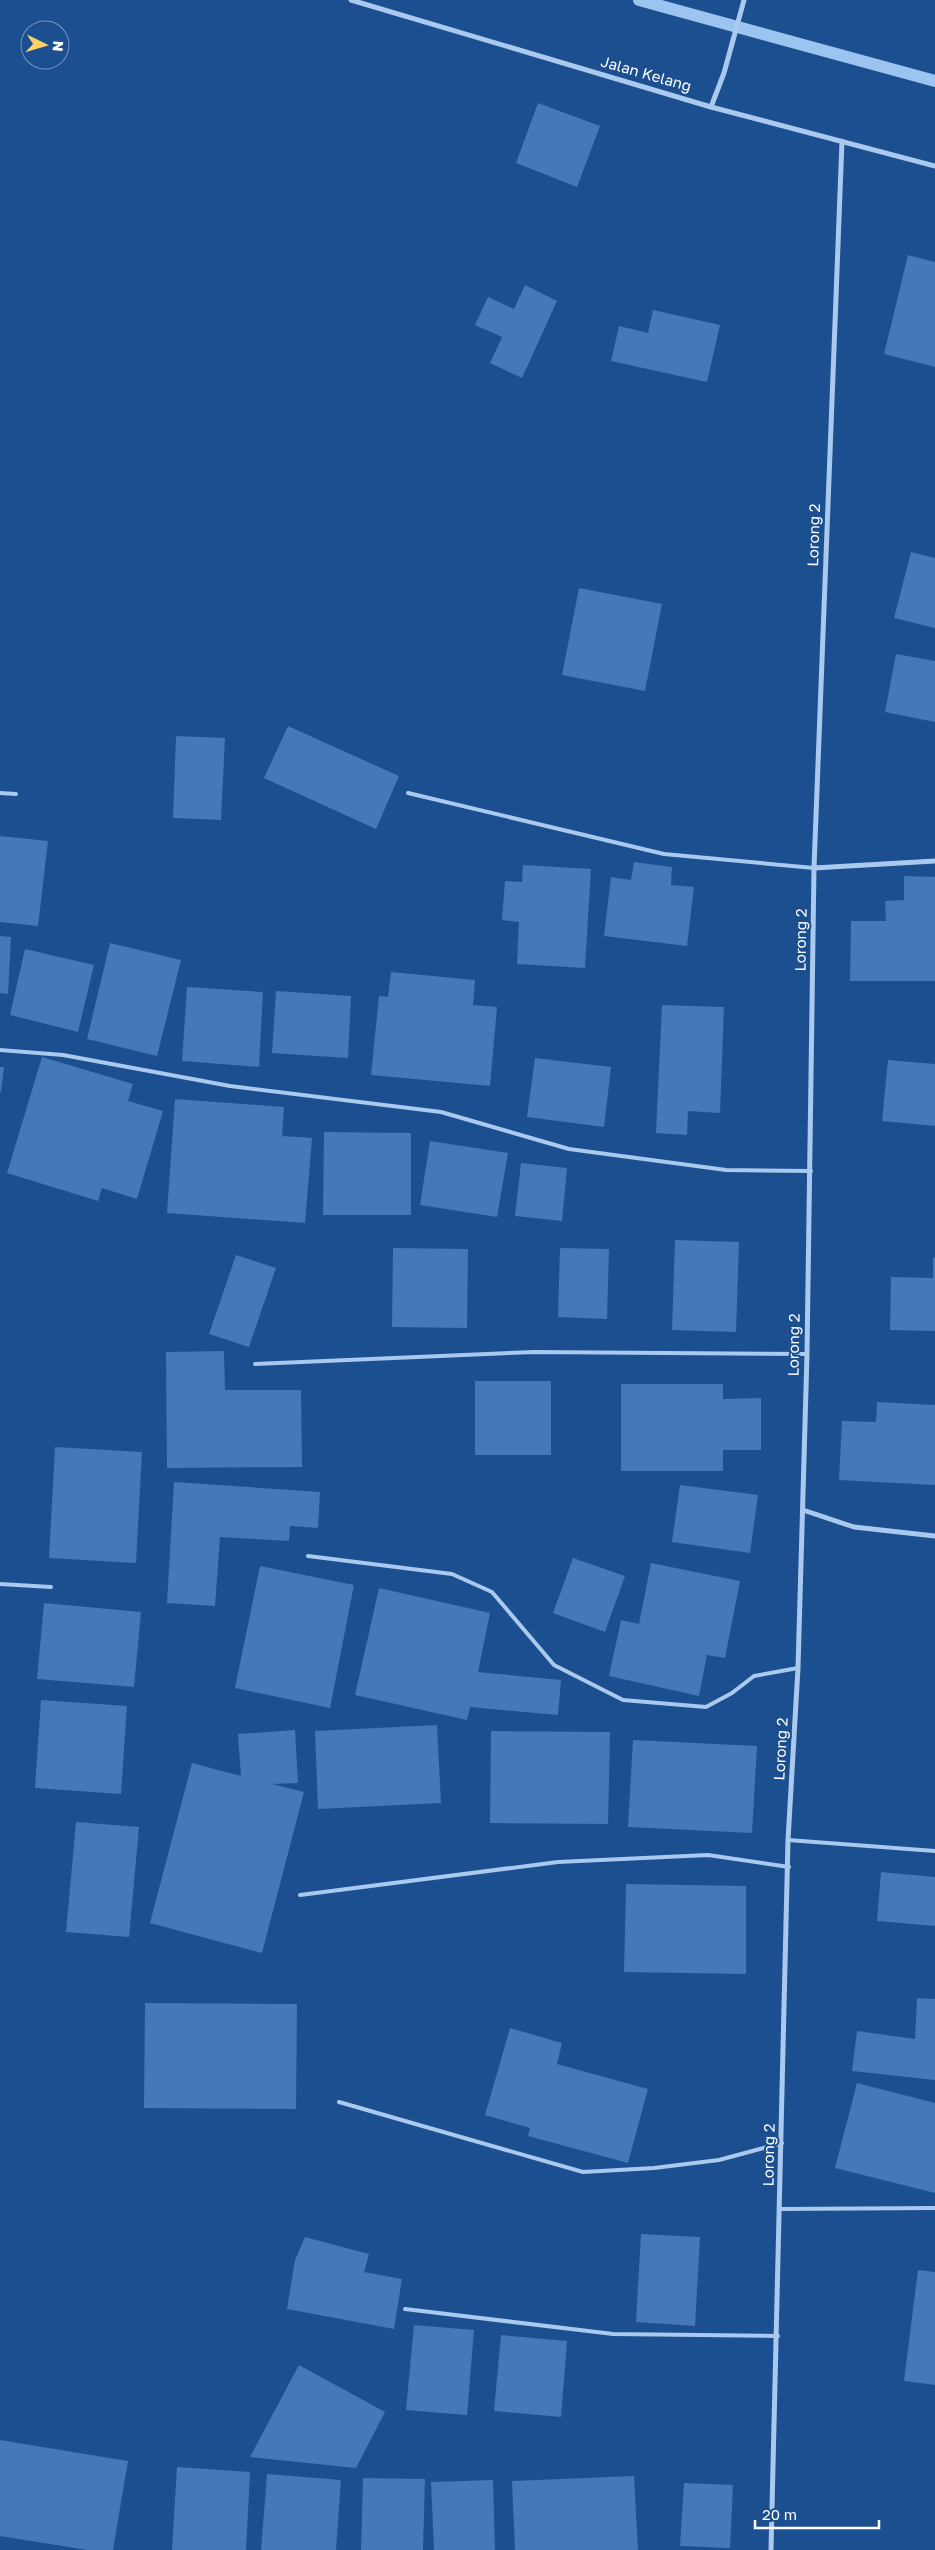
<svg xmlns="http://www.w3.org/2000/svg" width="935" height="2550" font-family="'Golos Text',sans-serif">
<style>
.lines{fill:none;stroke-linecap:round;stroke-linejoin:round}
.stream{stroke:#9cc4f0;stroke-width:12}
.building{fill:#4478b7}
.lane{stroke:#a9c9ee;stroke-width:4}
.street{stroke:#a9c9ee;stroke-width:5}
.labels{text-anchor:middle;stroke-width:4;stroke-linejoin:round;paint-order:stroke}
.street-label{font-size:15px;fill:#fff;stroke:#1b4f8f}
</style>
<rect width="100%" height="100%" fill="#1b4f8f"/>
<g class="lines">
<path class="stream" d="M639,0l296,81"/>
</g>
<path class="building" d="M538,103l62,23 -23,61 -61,-24z
M908,255l27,7v105l-51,-13z
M525,285l32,16 -35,77 -32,-15 12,-26 -27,-12 13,-28 26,12z
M653,310l67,15 -13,57 -96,-21 8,-35 29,7z
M911,552l24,6v70l-41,-10z
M579,588l83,16 -17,87 -83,-16z
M896,654l39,7v61l-50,-10z
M288,726l111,50 -23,53 -112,-51z
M176,736l49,2 -4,82 -48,-2z
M0,836l48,5 -10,85 -38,-4z
M634,862l38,5 -1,18 23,2 -7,59 -83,-10 7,-59 20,3z
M523,865l68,4 -6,99 -68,-4 2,-42 -17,-2 3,-39 17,1z
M904,876l31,1v104h-85l1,-60h35l-1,-20 19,-1z
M0,936l11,1 -3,57 -8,-1z
M110,943l71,17 -24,96 -70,-17z
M25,949l69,16 -16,67 -68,-17z
M391,972l84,8 -2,25 24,2 -7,79 -119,-11 8,-79 9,1z
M187,987l76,5 -4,75 -77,-6z
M276,991l75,5 -3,62 -76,-5z
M662,1005l62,2 -4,106 -32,-2 -1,24 -31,-2z
M42,1057l91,27 -5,17 35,10 -26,88 -35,-11 -4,13 -91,-28z
M535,1058l76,9 -7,60 -77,-10z
M888,1060l47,4v62l-53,-5z
M0,1067h4l-3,25h-1z
M175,1099l109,8 -2,29 30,2 -7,85 -138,-10z
M324,1132l87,1v82h-88z
M430,1141l78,12 -11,64 -77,-12z
M521,1163l46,5 -5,53 -47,-5z
M675,1240l64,2 -3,90 -64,-2z
M393,1248l75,1 -1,79 -75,-1z
M560,1248l49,1 -2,70 -49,-2z
M236,1255l40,13 -27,79 -40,-13z
M933,1258h2v73l-45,-1 1,-53 42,1z
M224,1351l1,39h76l1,77 -135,1 -1,-116z
M475,1381h76v74h-76z
M621,1384h102v15l38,-1v52h-38v21h-102z
M877,1402l58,3v80l-96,-5 3,-59 34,1z
M55,1447l87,5 -6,111 -87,-5z
M174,1482l146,10 -2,36 -28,-2 -1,15 -69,-4 -5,69 -48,-3z
M680,1485l78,10 -8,58 -78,-11z
M573,1558l52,18 -20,56 -52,-19z
M651,1563l89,18 -15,77 -18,-3 -8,41 -90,-20 12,-56 18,4z
M260,1566l94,19 -24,123 -95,-20z
M379,1588l111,25 -12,59 83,8 -3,35 -88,-8 -3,13 -112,-25z
M44,1603l97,9 -7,75 -97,-8z
M41,1700l86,6 -6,88 -86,-6z
M437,1725l4,78 -123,6 -3,-78z
M295,1730l3,53 -26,1 32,8 -42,161 -112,-30 42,-160 49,13 -3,-42z
M491,1731l119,1 -2,92 -118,-1z
M633,1740l124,6 -5,87 -124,-6z
M76,1822l63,5 -10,110 -63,-5z
M881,1872l54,5v49l-58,-5z
M626,1884l120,2v88l-122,-2z
M917,1998l18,1v81l-83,-9 5,-40 58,8z
M145,2003l152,1 -1,105 -152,-1z
M510,2028l52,15 -5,21 91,25 -20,74 -100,-27 2,-8 -45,-13z
M857,2083l78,20v90l-100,-25z
M641,2234l59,3 -5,89 -59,-4z
M305,2237l64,17 -5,18 38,7 -8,50 -107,-20 8,-49z
M918,2270l17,2v113l-31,-4z
M414,2325l60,5 -7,85 -61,-5z
M501,2335l66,6 -6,76 -67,-6z
M299,2365l86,47 -29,56 -106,-11z
M0,2440l128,21 -15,89h-26l-87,-14z
M177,2467l73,5 -4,78h-74z
M267,2474l74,6 -5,70h-75z
M634,2476l4,74h-123l-3,-69z
M363,2478l62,1 -2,71h-62z
M493,2480l2,70h-61l-3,-68z
M684,2483l49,2 -3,63 -50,-2z"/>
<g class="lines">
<path class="lane" d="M0,793l16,1
M408,793l256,61 150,14
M0,1050l63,5 167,31 211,26 128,37 157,21 85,1
M255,1364l279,-12 273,2
M308,1556l144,18 40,18 62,73 69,35 83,7 26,-14 22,-17 44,-8
M0,1584l51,3
M788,1840l147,11
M300,1895l258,-33 150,-7 81,12
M339,2102l244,70 71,-4 65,-8 63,-17
M781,2209l154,-1
M405,2309l208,25 165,2"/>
<path class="street" d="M351,0l360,107 224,59
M711,107l13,-34 20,-73
M814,868l121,-7
M803,1510l51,17 81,9
M771,2550l17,-710 10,-172 9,-314 7,-486 28,-727"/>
</g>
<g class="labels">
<g class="street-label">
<text transform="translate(646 74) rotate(16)" y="5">Jalan Kelang</text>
<text transform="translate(814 535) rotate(-88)" y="5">Lorong 2</text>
<text transform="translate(801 940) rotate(-89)" y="5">Lorong 2</text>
<text transform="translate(794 1345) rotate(-89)" y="5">Lorong 2</text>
<text transform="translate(781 1749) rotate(-87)" y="5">Lorong 2</text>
<text transform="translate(769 2155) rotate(-89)" y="5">Lorong 2</text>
</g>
</g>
<g transform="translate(45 45) rotate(95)"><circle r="24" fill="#1b4f8f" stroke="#7695bc"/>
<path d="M0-4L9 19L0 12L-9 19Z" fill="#ffd166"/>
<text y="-8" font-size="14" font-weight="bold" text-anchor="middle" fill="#ffffff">N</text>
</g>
<path d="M755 2520v8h124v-8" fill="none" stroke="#ffffff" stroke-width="2.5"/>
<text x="762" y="2520" font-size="15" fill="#ffffff" stroke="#1b4f8f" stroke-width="4" paint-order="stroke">20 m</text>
</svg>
